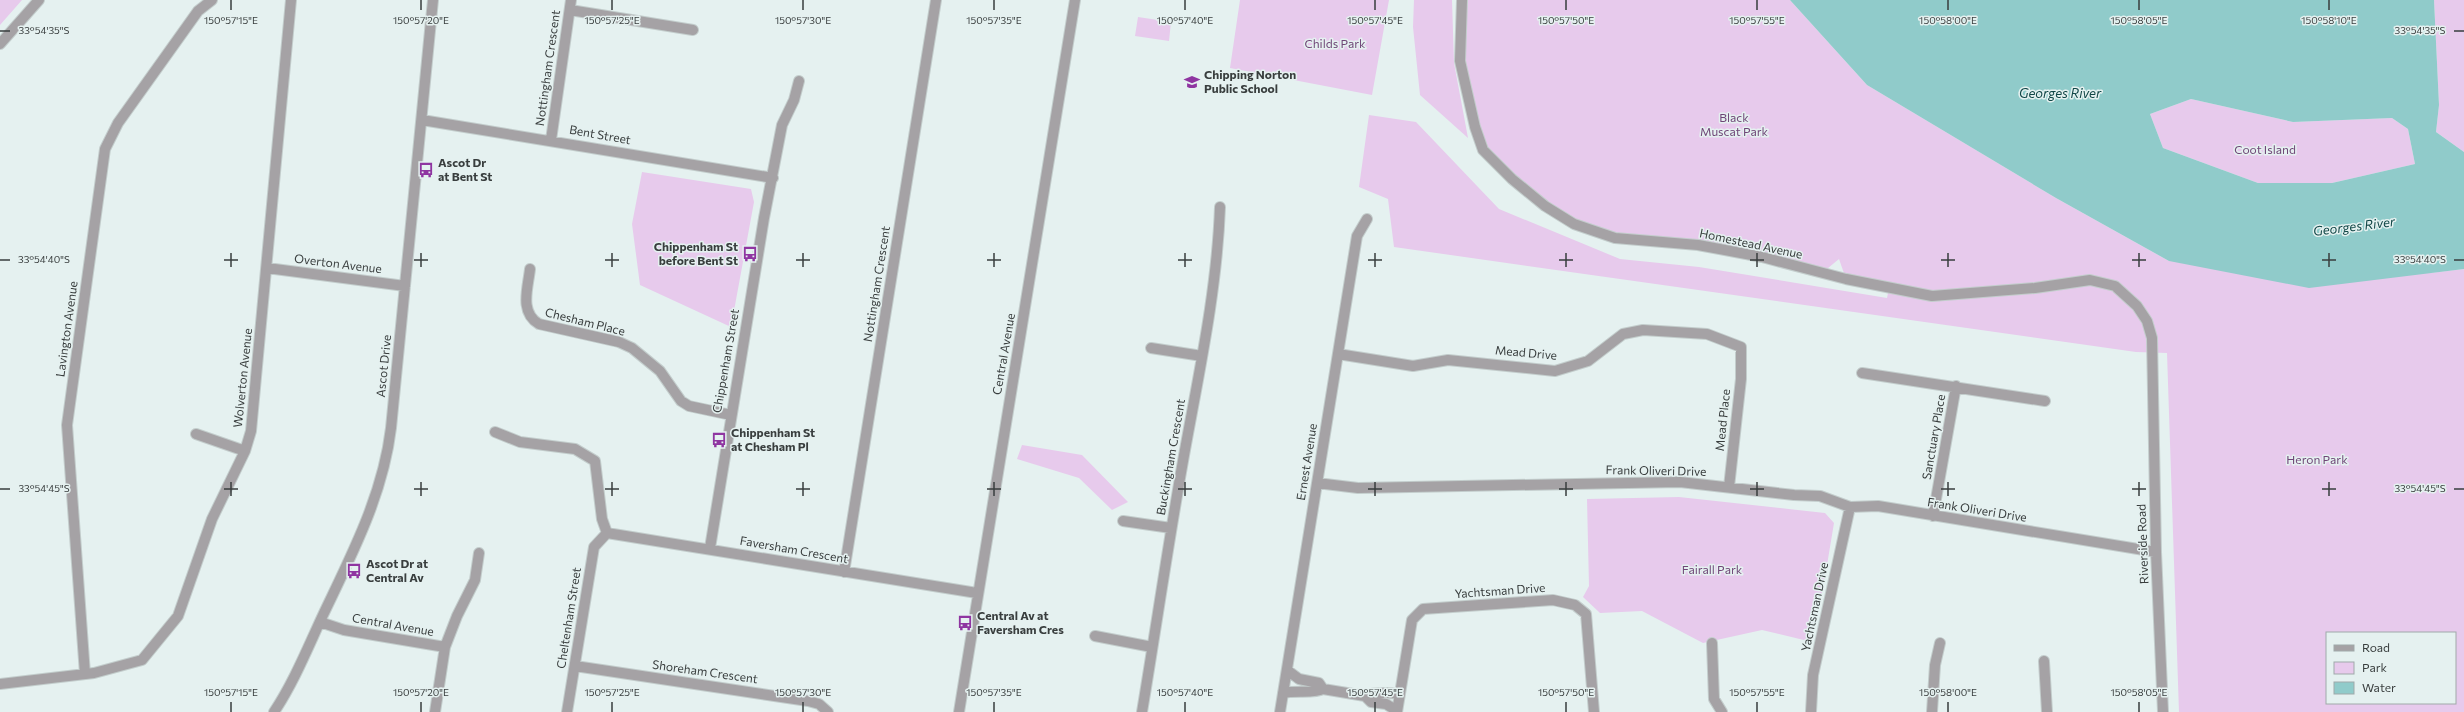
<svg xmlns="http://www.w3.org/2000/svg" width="2464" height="712" font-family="Commissioner,sans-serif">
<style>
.green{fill:#e7caec;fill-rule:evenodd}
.water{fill:#90cbca;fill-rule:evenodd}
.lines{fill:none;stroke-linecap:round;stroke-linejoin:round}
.minor-casing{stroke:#c3cdcc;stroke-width:12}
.minor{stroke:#a5a2a5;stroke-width:10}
.ticks{fill:none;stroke:#393e3e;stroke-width:1.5}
.labels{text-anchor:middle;stroke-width:3;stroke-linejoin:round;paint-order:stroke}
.park-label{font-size:12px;fill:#6f4677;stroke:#e5f1f0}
.street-label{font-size:12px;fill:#393e3e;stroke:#e5f1f0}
.poi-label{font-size:12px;font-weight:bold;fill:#393e3e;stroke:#e5f1f0;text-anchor:start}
.water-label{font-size:13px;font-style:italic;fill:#104646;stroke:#e5f1f0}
.ticks-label{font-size:10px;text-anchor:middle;fill:#393e3e;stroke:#e5f1f0;stroke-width:3;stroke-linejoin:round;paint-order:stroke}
</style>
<rect width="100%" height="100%" fill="#e5f1f0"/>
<path class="green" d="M0,0h22l-22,25z
M1240,0h149l-17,95 -142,-27z
M1414,0h38l2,63 14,75 -48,-43 -7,-68z
M1468,0h322l77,85 189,113 113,63 261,12 34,-4v443h-285l-12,-359 -31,-1 -742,-105 -6,-48 -29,-12 10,-72 47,7 83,87 121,50 79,8 188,31 2,-10 -43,-9 -7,-20 -17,14 -60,-16 -147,-19 -41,-14 -91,-74 -23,-89zM2327,633h128v70h-128z
M2434,0h30v152l-28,-20 3,-27z
M1138,17l33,5 -2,19 -34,-5z
M2191,99l102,23 99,-4 16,11 7,35 -83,19h-74l-95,-35 -13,-34z
M642,172l109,17 3,13 -23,125 -91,-42 -8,-61z
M1022,445l60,10 46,47 -16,8 -33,-32 -62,-19z
M1679,497l146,16 9,10 -11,66 -15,52 -46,-11 -59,13 -61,-32 -42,2 -17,-16 6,-11 -2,-87z"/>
<path class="water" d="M1790,0h644l5,105 -3,27 28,20v117l-155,19 -140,-27 -113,-63 -189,-113zM2191,99l102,23 99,-4 16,11 7,35 -83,19h-74l-95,-35 -13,-34z"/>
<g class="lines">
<defs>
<path id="minor" d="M1462,0l-2,61 15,66 8,23 29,29 33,27 29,18 41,14 83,7 64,12 84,22 86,17 103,-8 55,-8 25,6 22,20 10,15 5,17 4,214 7,160
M570,10l123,20
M0,44l39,-44
M422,120l351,58
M551,140l20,-140
M267,268l138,18
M530,269c-2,19 -11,43 9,55l80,18 13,6 28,23 21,30 8,5 42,9
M1151,348l51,8
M1338,354l75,12 35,-6 107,11 33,-10 35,-27 20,-4 64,4 34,13v32l-12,108
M1862,373l183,28
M495,432l25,10 55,7 20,12 7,58 5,14
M196,434l49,17
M1317,483l41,5 322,-6 114,13 26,1 30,11 28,-1 278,46
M1933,516l23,-130
M1123,521l48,7
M607,533l370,60
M710,548l54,-330 18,-93 12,-25 5,-19
M844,572l92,-572
M320,622l24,8 101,17
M1095,636l57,11
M1712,643l2,56 8,13
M2044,661l3,51
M575,666l233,35 11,3 9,8
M1287,670l12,9 20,4 4,6
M85,674l-18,-249 38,-276 13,-26 80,-112 14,-11
M0,684l94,-11 48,-13 36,-44 34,-97 33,-68 6,-20 40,-431
M1283,693c13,-3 31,1 40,-4l42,7 6,6 15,2 11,7
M1365,696c11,-5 23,-2 35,-3
M274,712c20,-30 34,-65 49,-97 29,-61 60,-120 68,-187l42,-428
M435,712l10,-65 12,-31 18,-36 4,-27
M567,712l27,-165 13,-14
M959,712l116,-712
M1142,712c14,-84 26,-167 41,-251 15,-84 34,-169 37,-254
M1280,712l77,-476 10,-17
M1397,712l15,-92 11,-11 130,-9 22,5 11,9 8,98
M1811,712l2,-37 37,-168
M1932,712l3,-47 5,-22"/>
</defs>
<use href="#minor" class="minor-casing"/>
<use href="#minor" class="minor"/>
</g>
<path class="ticks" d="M231,0v10M421,0v10M612,0v10M803,0v10M994,0v10M1185,0v10M1375,0v10M1566,0v10M1757,0v10M1948,0v10M2139,0v10M2329,0v10M0,31h10M2454,31h10M231,253v14M421,253v14M612,253v14M803,253v14M994,253v14M1185,253v14M1375,253v14M1566,253v14M1757,253v14M1948,253v14M2139,253v14M2329,253v14M0,260h10M224,260h14M414,260h14M605,260h14M796,260h14M987,260h14M1178,260h14M1368,260h14M1559,260h14M1750,260h14M1941,260h14M2132,260h14M2322,260h14M2454,260h10M231,482v14M421,482v14M612,482v14M803,482v14M994,482v14M1185,482v14M1375,482v14M1566,482v14M1757,482v14M1948,482v14M2139,482v14M2329,482v14M0,489h10M224,489h14M414,489h14M605,489h14M796,489h14M987,489h14M1178,489h14M1368,489h14M1559,489h14M1750,489h14M1941,489h14M2132,489h14M2322,489h14M2454,489h10M231,702v10M421,702v10M612,702v10M803,702v10M994,702v10M1185,702v10M1375,702v10M1566,702v10M1757,702v10M1948,702v10M2139,702v10"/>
<defs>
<symbol id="school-bare" viewBox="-9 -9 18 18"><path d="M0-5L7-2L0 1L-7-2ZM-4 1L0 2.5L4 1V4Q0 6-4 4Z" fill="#8f35a1" stroke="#e5f1f0" stroke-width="2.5" paint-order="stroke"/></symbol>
<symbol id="bus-bare" viewBox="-9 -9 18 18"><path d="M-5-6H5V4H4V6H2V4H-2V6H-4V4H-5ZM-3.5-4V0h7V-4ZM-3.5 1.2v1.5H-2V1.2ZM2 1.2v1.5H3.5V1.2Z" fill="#8f35a1" stroke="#e5f1f0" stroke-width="2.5" paint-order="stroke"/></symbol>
</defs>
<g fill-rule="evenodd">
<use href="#school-bare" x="1181" y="71" width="22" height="22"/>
<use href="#bus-bare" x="415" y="159" width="22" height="22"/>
<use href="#bus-bare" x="739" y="243" width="22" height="22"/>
<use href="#bus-bare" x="708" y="429" width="22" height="22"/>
<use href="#bus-bare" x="343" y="560" width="22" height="22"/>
<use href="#bus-bare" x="954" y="612" width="22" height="22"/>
</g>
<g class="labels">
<g class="park-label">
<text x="1335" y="48">Childs Park</text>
<text x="1734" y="122">Black<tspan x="1734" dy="14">Muscat Park</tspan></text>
<text x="2265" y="154">Coot Island</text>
<text x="2317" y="464">Heron Park</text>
<text x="1712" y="574">Fairall Park</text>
</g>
<g class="street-label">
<text transform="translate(548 68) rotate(-82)" y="4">Nottingham Crescent</text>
<text transform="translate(600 135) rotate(10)" y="4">Bent Street</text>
<text transform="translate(1751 244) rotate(12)" y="4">Homestead Avenue</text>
<text transform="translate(338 264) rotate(7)" y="4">Overton Avenue</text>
<text transform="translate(877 284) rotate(-81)" y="4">Nottingham Crescent</text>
<text transform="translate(585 322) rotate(14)" y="4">Chesham Place</text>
<text transform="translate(67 329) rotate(-82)" y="4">Lavington Avenue</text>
<text transform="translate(1526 353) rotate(5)" y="4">Mead Drive</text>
<text transform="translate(1004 354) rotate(-80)" y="4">Central Avenue</text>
<text transform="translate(726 361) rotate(-80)" y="4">Chippenham Street</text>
<text transform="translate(384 366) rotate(-84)" y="4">Ascot Drive</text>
<text transform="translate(243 378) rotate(-84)" y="4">Wolverton Avenue</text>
<text transform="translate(1723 420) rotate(-84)" y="4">Mead Place</text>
<text transform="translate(1934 437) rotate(-80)" y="4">Sanctuary Place</text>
<text transform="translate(1171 457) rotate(-80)" y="4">Buckingham Crescent</text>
<text transform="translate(1307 462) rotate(-81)" y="4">Ernest Avenue</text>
<text transform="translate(1656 471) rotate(1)" y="4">Frank Oliveri Drive</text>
<text transform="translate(1977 510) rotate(9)" y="4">Frank Oliveri Drive</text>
<text transform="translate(2143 544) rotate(-92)" y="4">Riverside Road</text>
<text transform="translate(794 550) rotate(10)" y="4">Faversham Crescent</text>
<text transform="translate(1500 591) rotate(-4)" y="4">Yachtsman Drive</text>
<text transform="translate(1815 607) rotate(-78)" y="4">Yachtsman Drive</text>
<text transform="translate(569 618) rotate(-81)" y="4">Cheltenham Street</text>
<text transform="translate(393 625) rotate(10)" y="4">Central Avenue</text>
<text transform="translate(705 672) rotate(8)" y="4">Shoreham Crescent</text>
</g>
<g class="poi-label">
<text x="1204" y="79">Chipping Norton<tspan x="1204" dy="14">Public School</tspan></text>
<text x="438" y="167">Ascot Dr<tspan x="438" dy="14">at Bent St</tspan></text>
<text x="738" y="251" text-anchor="end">Chippenham St<tspan x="738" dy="14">before Bent St</tspan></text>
<text x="731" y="437">Chippenham St<tspan x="731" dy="14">at Chesham Pl</tspan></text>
<text x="366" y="568">Ascot Dr at<tspan x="366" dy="14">Central Av</tspan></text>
<text x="977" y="620">Central Av at<tspan x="977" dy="14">Faversham Cres</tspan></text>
</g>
<g class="water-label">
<text x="2060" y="98">Georges River</text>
<text transform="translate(2354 226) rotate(-7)" y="5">Georges River</text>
</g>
</g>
<g class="ticks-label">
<text x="231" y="24">150°57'15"E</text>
<text x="421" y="24">150°57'20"E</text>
<text x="612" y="24">150°57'25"E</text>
<text x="803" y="24">150°57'30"E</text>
<text x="994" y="24">150°57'35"E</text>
<text x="1185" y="24">150°57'40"E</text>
<text x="1375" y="24">150°57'45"E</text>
<text x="1566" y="24">150°57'50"E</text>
<text x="1757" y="24">150°57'55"E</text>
<text x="1948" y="24">150°58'00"E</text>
<text x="2139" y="24">150°58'05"E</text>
<text x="2329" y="24">150°58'10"E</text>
<text x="44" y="34">33°54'35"S</text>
<text x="2420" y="34">33°54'35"S</text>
<text x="44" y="263">33°54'40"S</text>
<text x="2420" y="263">33°54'40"S</text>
<text x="44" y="492">33°54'45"S</text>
<text x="2420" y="492">33°54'45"S</text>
<text x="231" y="696">150°57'15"E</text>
<text x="421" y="696">150°57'20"E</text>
<text x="612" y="696">150°57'25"E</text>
<text x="803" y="696">150°57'30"E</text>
<text x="994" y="696">150°57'35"E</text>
<text x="1185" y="696">150°57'40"E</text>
<text x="1375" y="696">150°57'45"E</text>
<text x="1566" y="696">150°57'50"E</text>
<text x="1757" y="696">150°57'55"E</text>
<text x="1948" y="696">150°58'00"E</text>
<text x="2139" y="696">150°58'05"E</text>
</g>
<rect x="2326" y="632" width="130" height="72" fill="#e5f1f0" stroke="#a0a9a9"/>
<rect x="2334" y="645" width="20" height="6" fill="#a5a2a5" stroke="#a0a9a9"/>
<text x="2362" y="652" font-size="12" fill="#393e3e">Road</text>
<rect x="2334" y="662" width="20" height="12" fill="#e7caec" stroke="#a0a9a9"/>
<text x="2362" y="672" font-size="12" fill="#393e3e">Park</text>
<rect x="2334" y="682" width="20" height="12" fill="#90cbca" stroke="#a0a9a9"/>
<text x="2362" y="692" font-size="12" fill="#393e3e">Water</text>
</svg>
